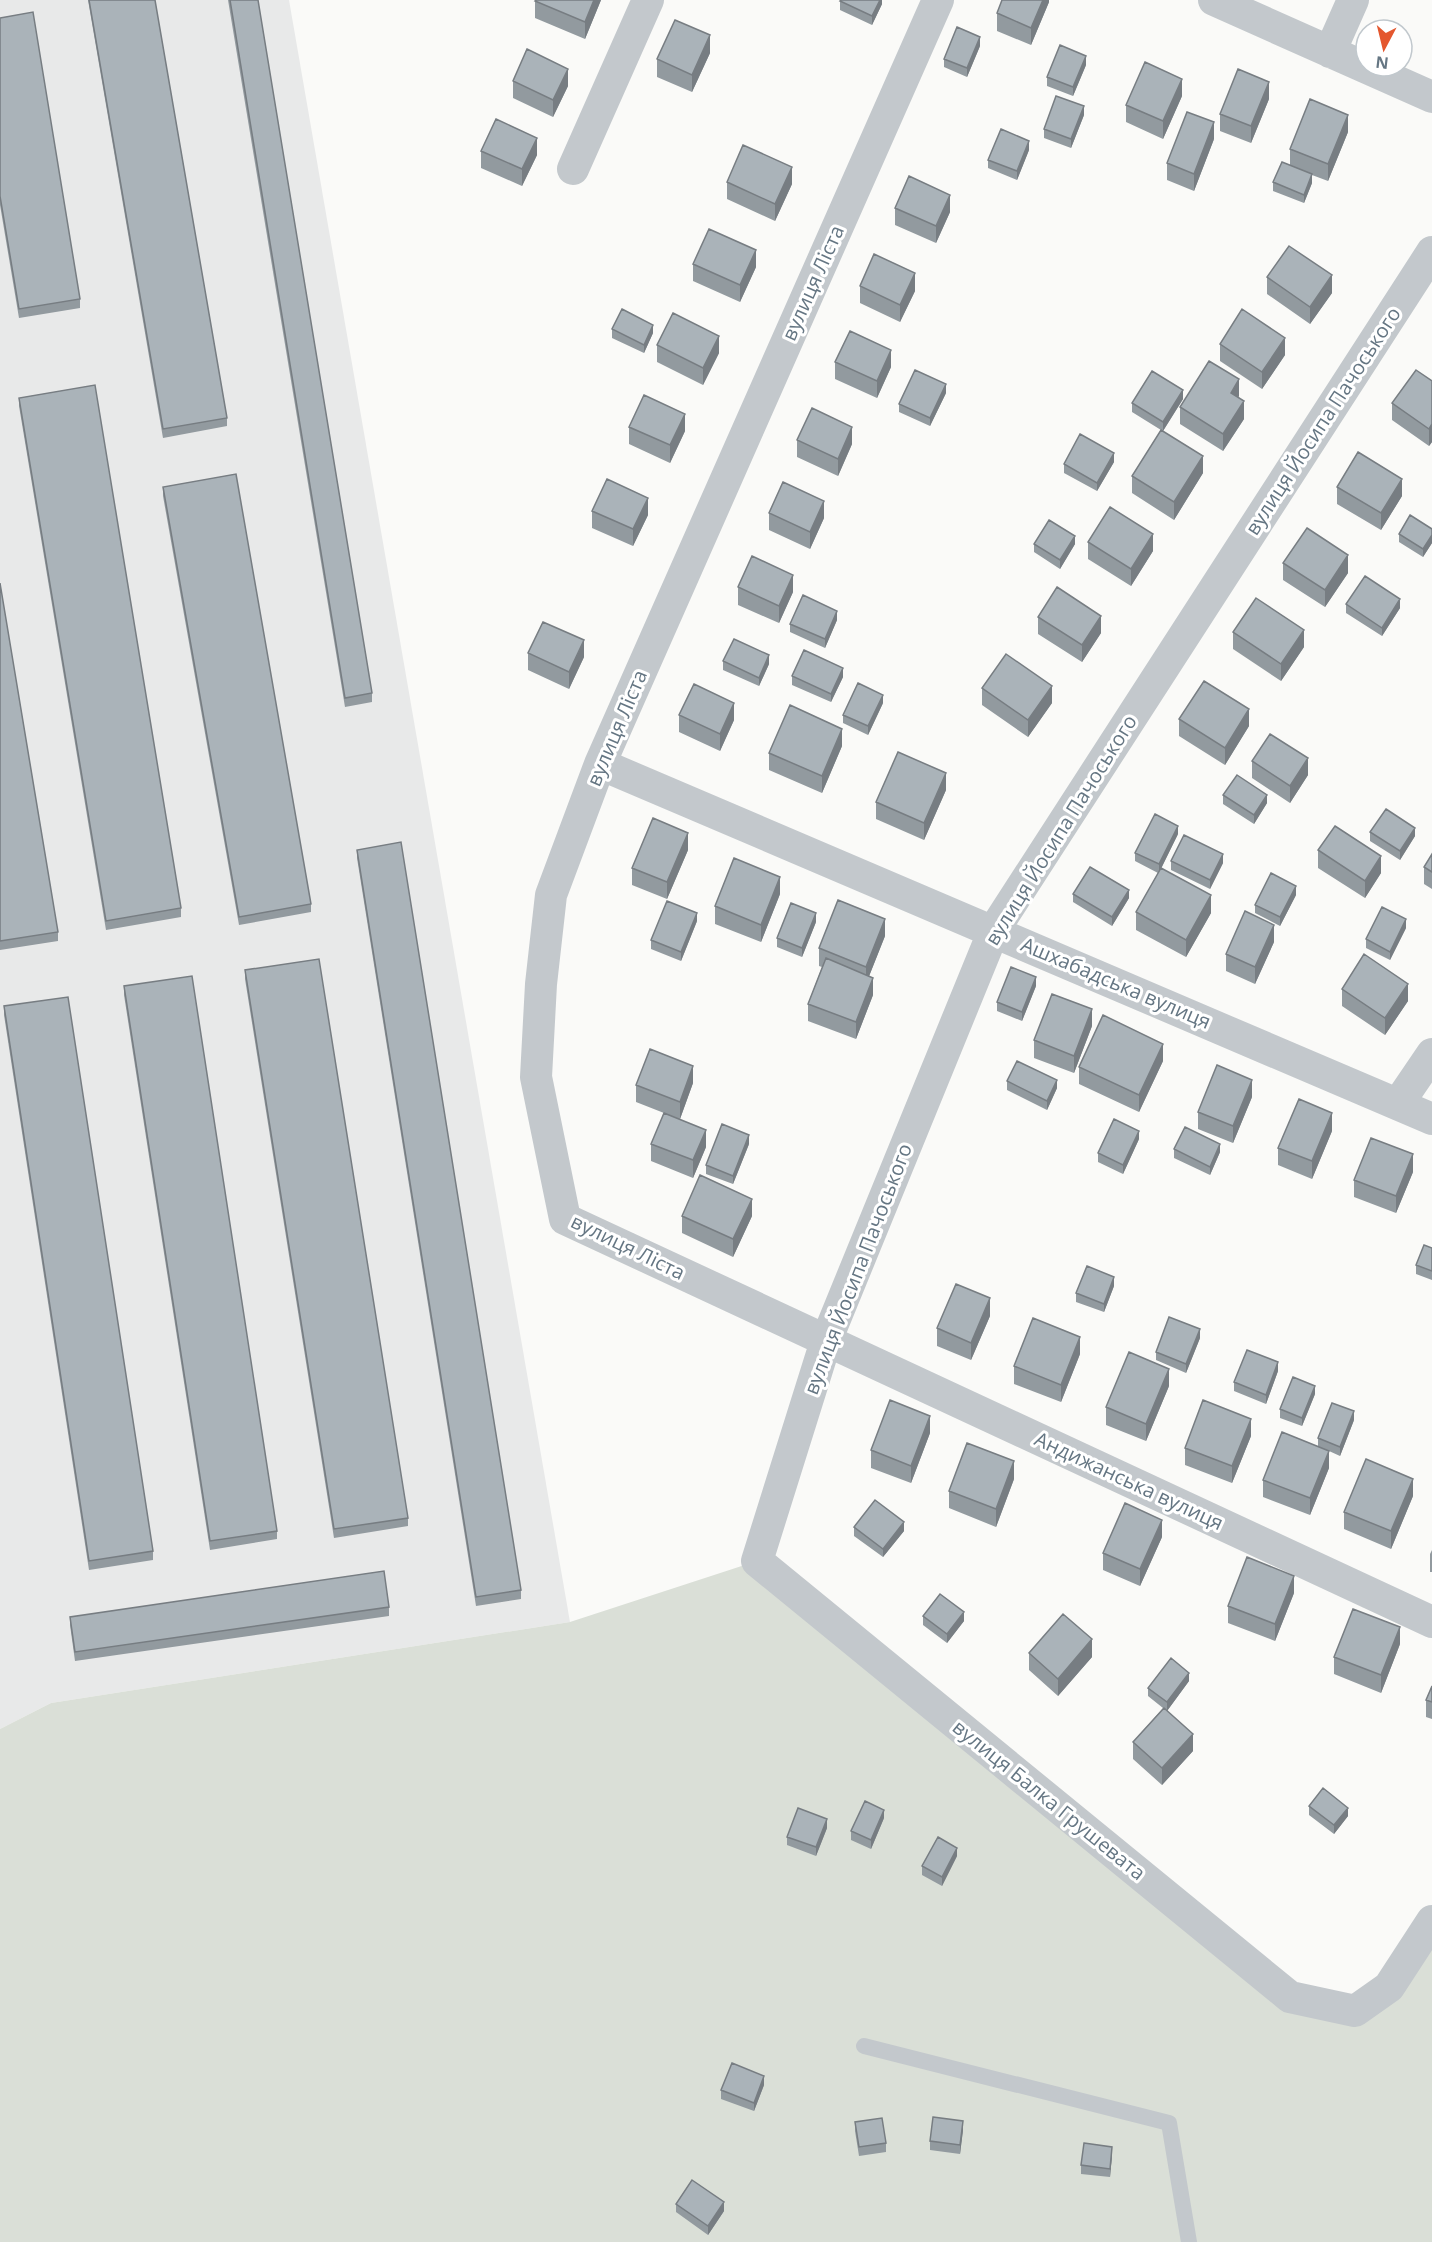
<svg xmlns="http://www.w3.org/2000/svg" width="1432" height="2242" font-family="'Open Sans',sans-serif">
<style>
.built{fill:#e8e9e9}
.green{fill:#dadfd7}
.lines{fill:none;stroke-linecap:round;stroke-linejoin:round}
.service{stroke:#c3c8cc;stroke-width:16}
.minor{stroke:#c3c8cc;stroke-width:32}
.wall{fill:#929a9f}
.shaded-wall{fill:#777d82}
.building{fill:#aab3b9;stroke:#777d82;stroke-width:1.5}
.labels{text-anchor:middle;stroke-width:6;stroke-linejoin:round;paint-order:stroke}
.street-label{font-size:20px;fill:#657683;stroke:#fff}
</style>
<rect width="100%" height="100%" fill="#fafaf8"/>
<path class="built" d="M0,0h289l281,1622 -519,81 -51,26z"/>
<path class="green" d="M757,1561l533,436 65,14 77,-90v321h-1432v-513l51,-26 519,-81z"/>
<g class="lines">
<path class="service" d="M864,2046l305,77 20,119"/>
<path class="minor" d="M938,0l-338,764 -49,131 -10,89 -5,93 29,142 867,403
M1214,0l218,97
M1330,52l23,-52
M573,169l75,-169
M1432,252l-438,678 -168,411 -69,220 533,436 65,14 34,-24 43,-66
M600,764l832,355
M1398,1104l34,-50"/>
</g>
<path class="wall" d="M88,0h67l72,418v8l-64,12z
M228,0h30l114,693v9l-27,5z
M601,0l-16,39 -50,-21v-17z
M882,0v4l-10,21 -32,-15v-9z
M1049,0v2l-18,43 -34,-14v-18z
M0,18l80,281v9l-61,10 -19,-113z
M980,46l-13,31 -23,-10v-8z
M710,53l-18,39 -35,-15v-18z
M1086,65l-13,31 -26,-10v-9z
M513,81l55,5 -15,31 -40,-19z
M1182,96l-19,43 -37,-17v-17z
M1269,99l-18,44 -31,-12v-17z
M1084,115l-13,33 -27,-10v-9z
M1348,132l-20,49 -16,-6v8l-8,20 -31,-12v-9l17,-17v-16z
M1214,139l-20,52 -27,-11v-17z
M1029,150l-12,30 -29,-12v-8z
M481,151l56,4 -15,31 -41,-18z
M727,182l65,2 -17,37 -48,-22z
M895,208l55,4 -14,31 -41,-18z
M693,264l63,3 -16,35 -47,-21z
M1267,277l65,16 -22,31 -43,-30z
M860,286l55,5 -15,31 -40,-19z
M612,329l41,4 -9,20 -32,-15z
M1220,344l65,11 -23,34 -42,-28z
M657,345l62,8 -16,32 -46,-23z
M835,362l56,5 -14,31 -42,-19z
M1432,381v61l-3,4 -37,-26v-17z
M946,393l-16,33 -31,-14v-8z
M1239,396l-1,1 6,22 -21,32 -43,-27v-17z
M19,398l162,510v9l-75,13 -87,-524z
M1183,399l-20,32 40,42 -29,47 -42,-27v-17l29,-46 -29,-18v-9z
M629,427l56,4 -15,32 -41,-19z
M797,440l55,4 -14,32 -41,-19z
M1114,462l-17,29 -33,-18v-9z
M163,487l148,417v8l-72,13 -76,-429z
M1337,487l65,9 -21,34 -44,-26z
M592,511l56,4 -15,31 -41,-18z
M769,513l55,5 -14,31 -41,-19z
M1432,529v14l-9,14 -24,-15v-8z
M1088,542l65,9 -22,35 -43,-27z
M1034,544h41l-15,25 -26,-17z
M1283,563l65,10 -23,34 -42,-27z
M0,583l58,349v9l-58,9z
M738,587l55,5 -14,31 -41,-18z
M1346,604l54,4 -18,28 -36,-23z
M1038,617l63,16 -19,29 -44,-28z
M837,620l-12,28 -35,-16v-8z
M1233,632l71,15 -23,34 -48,-32z
M528,653l56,4 -15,32 -41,-19z
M723,661l46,3 -10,22 -36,-16z
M792,676l51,1 -12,25 -39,-17z
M982,688l70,15 -24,34 -46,-32z
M883,703l-15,32 -25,-12v-8z
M679,715l55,5 -14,31 -41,-19z
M1179,719l70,7 -24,39 -46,-29z
M842,746l-20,47 -53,-23v-17z
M1252,761l56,14 -18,28 -38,-25z
M946,790l-22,50 -48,-21v-17z
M1223,795l44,8 -13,21 -31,-20z
M1370,832l45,4 -15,24 -30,-19z
M1178,834l-17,34 50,45 -25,44 -50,-27v-18l22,-39 -23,-12v-8z
M357,850l164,740v9l-45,7 -119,-748z
M688,850l-21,49 -35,-14v-17z
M1318,850l63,23 -16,25 -47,-30z
M1432,854v35l-8,-5v-17z
M1171,861l52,2 -13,26 -39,-19z
M780,894l-19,48 -46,-18v-18z
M1073,894l56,4 -17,28 -39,-24z
M1296,895l-16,31 -25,-13v-8z
M697,921l-16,40 -30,-12v-9z
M816,922l-14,35 -25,-10v-9z
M1406,928l-16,32 -24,-12v-9z
M885,936l-16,40 4,19 -17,44 -48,-18v-17l14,-37 -3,-1v-18z
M1274,942l-19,42 -29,-13v-17z
M245,970l163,548v8l-74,12 -89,-559z
M124,986l153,545v8l-67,11 -86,-555z
M1036,986l-14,35 -25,-10v-9z
M1342,989l66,12 -23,34 -43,-29z
M4,1006l149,545v9l-64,10 -85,-555z
M1092,1026l-18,47 -40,-15v-18z
M1163,1061l-24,51 -60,-28v-17z
M1007,1081l50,7 -10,22 -40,-20z
M693,1083l-13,36 26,28 -13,31 -42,-17v-17l13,-31 -28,-11v-17z
M1252,1097l-19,46 -35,-14v-17z
M1332,1131l-20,48 -34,-14v-17z
M1139,1139l-16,35 -25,-12v-9z
M749,1144l-16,40 -27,-10v-9z
M1174,1149l46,3 -10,23 -36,-17z
M1413,1172l-17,41 -42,-16v-17z
M682,1216h70l-19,41 -51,-24z
M1432,1248v32l-16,-6v-9z
M1114,1286l-10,26 -28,-10v-9z
M990,1316l-19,44 -34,-14v-18z
M1200,1338l-14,35 -30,-13v-8z
M1080,1354l-19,48 -47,-18v-18z
M1278,1371l-12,33 -32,-13v-9z
M1169,1386l-23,55 -40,-16v-18z
M1315,1394l-13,32 -22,-8v-9z
M1354,1420l-14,36 -11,-5v17l-19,47 -47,-18v-17l55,-34v-8z
M930,1433l-19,50 -40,-15v-18z
M1251,1436l-19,47 -47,-18v-17z
M1014,1479l-18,48 -47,-19v-17z
M1413,1496l-22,53 -47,-20v-17z
M854,1527l50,4 -21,26 -29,-21z
M1162,1537l-22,49 -37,-16v-17z
M1432,1550v22h-2v-18z
M1294,1593l-19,48 -47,-18v-17z
M389,1607v9l-314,45 -5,-36v-8z
M923,1616l41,5 -17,22 -24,-18z
M1400,1644l-19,49 -47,-19v-17z
M1029,1653l63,4 -34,39 -29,-26z
M1189,1681l-22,30 26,40 -31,34 -29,-26v-17l30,-34 -15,-12v-8z
M1432,1686v33l-6,-2v-17z
M1309,1806l39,10 -14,18 -25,-19z
M884,1818l-13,31 -20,-9v-9z
M827,1828l-11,28 -29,-11v-8z
M957,1856l-15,30 -20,-11v-9z
M764,2085l-10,26 -33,-12v-9z
M855,2122l31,21v9l-27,4 -4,-25z
M963,2130l-3,24 -30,-4v-9z
M1112,2155l-2,22 -29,-3v-9z
M676,2204l48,7 -16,24 -32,-23z"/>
<path class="shaded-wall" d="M594,0h7l-16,39v-17z
M880,0h2v4l-10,21v-9z
M1043,0h6v2l-18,43v-17z
M710,35v18l-18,39v-17z
M980,37v9l-13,31v-9z
M1086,56v9l-13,31v-9z
M568,69v17l-15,31v-17z
M1182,79v17l-19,43v-18z
M1269,82v17l-18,44v-17z
M1084,106v9l-13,33v-9z
M1348,115v17l-20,49v-17z
M1214,122v17l-20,52v-17z
M537,138v17l-15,31v-17z
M1029,141v9l-12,30v-9z
M792,167v17l-17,37v-17z
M1312,174v9l-8,20v-8z
M950,195v17l-14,31v-17z
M756,250v17l-16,35v-17z
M915,273v18l-15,31v-17z
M1332,275v18l-22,31v-17z
M653,325v8l-9,20v-8z
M719,336v17l-16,32v-17z
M1285,338v17l-23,34v-17z
M891,350v17l-14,31v-17z
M1239,379v17l-8,14v-17z
M946,384v9l-16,33v-8z
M1183,390v9l-20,32v-9z
M1244,401v18l-21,32v-17z
M685,414v17l-15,32v-18z
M1432,424v18l-3,4v-17z
M852,427v17l-14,32v-17z
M1114,453v9l-17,29v-8z
M1203,456v17l-29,47v-18z
M1402,479v17l-21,34v-17z
M648,498v17l-15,31v-17z
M824,501v17l-14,31v-17z
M1153,534v17l-22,35v-17z
M1432,535v8l-9,14v-8z
M1075,536v8l-15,25v-9z
M1348,555v18l-23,34v-17z
M793,575v17l-14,31v-17z
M1400,599v9l-18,28v-8z
M837,611v9l-12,28v-9z
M1101,616v17l-19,29v-17z
M1304,630v17l-23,34v-17z
M584,640v17l-15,32v-17z
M769,655v9l-10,22v-8z
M843,668v9l-12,25v-8z
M1052,686v17l-24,34v-17z
M883,695v8l-15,32v-9z
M734,703v17l-14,31v-17z
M1249,709v17l-24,39v-17z
M842,729v17l-20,47v-17z
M1308,758v17l-18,28v-17z
M946,773v17l-22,50v-17z
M1267,795v8l-13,21v-9z
M1178,826v8l-19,39v-9z
M1415,828v8l-15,24v-9z
M688,833v17l-21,49v-17z
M1223,854v9l-13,26v-9z
M1381,856v17l-16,25v-17z
M780,877v17l-19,48v-17z
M1296,886v9l-16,31v-9z
M1129,890v8l-17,28v-9z
M1211,895v18l-25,44v-17z
M697,913v8l-16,40v-9z
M816,913v9l-14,35v-9z
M885,919v17l-19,48v-17z
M1406,919v9l-16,32v-8z
M1274,925v17l-19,42v-17z
M1036,977v9l-14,35v-9z
M873,978v17l-17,44v-17z
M1408,984v17l-23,34v-17z
M1092,1009v17l-18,47v-17z
M1163,1044v17l-24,51v-17z
M693,1066v17l-13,36v-17z
M1057,1080v8l-10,22v-9z
M1252,1080v17l-19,46v-17z
M1332,1113v18l-20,48v-18z
M706,1130v17l-13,31v-18z
M1139,1131v8l-16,35v-9z
M749,1135v9l-16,40v-8z
M1220,1144v8l-10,23v-8z
M1413,1154v18l-17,41v-17z
M752,1199v17l-19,41v-18z
M1114,1277v9l-10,26v-8z
M990,1298v18l-19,44v-17z
M1200,1329v9l-14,35v-9z
M1080,1337v17l-19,48v-17z
M1278,1362v9l-12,33v-9z
M1169,1369v17l-23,55v-17z
M1315,1386v8l-13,32v-8z
M1354,1411v9l-14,36v-9z
M930,1416v17l-19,50v-17z
M1251,1419v17l-19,47v-17z
M1329,1451v17l-19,47v-17z
M1014,1461v18l-18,48v-18z
M1413,1479v17l-22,53v-18z
M1162,1520v17l-22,49v-17z
M904,1522v9l-21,26v-8z
M1294,1576v17l-19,48v-17z
M964,1612v9l-17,22v-9z
M1400,1627v17l-19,49v-18z
M1092,1639v18l-34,39v-17z
M1189,1673v8l-22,30v-9z
M1193,1734v17l-31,34v-17z
M1348,1808v8l-14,18v-9z
M884,1810v8l-13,31v-9z
M827,1819v9l-11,28v-9z
M957,1848v8l-15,30v-9z
M764,2076v9l-10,26v-8z
M963,2121v9l-3,24v-9z
M1112,2147v8l-2,22v-8z
M724,2202v9l-16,24v-9z"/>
<path class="building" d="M89,0h66l72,418 -64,11z
M230,0h28l114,693 -27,5z
M536,0h58l-9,22 -50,-21z
M841,0h39l-8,16 -32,-15z
M1002,0h41l-12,28 -34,-15z
M33,12l47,287 -61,10 -19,-113v-178z
M675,20l35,15 -18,40 -35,-16z
M957,27l23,10 -13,31 -23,-9z
M1060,45l26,11 -13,31 -26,-10z
M527,49l41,20 -15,31 -40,-19z
M1145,62l37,17 -19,42 -37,-16z
M1238,69l31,13 -18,44 -31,-12z
M1056,96l28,10 -13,33 -27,-10z
M1310,99l38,16 -20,49 -38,-15z
M1187,112l27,10 -20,52 -27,-11z
M496,119l41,19 -15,31 -41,-18z
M1001,129l28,12 -12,30 -29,-11z
M743,145l49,22 -17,37 -48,-22z
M1282,162l30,12 -8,21 -31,-13z
M909,176l41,19 -14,31 -41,-18z
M709,229l47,21 -16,35 -47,-21z
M1289,246l43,29 -22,32 -43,-30z
M874,254l41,19 -15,32 -40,-19z
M622,309l31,16 -9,20 -32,-16z
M1242,309l43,29 -23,34 -42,-28z
M673,313l46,23 -16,32 -46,-23z
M850,331l41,19 -14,31 -42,-19z
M1209,361l30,18 -8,14 13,8 -21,33 -43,-27z
M915,370l31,14 -16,34 -31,-14z
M1416,370l16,11v43l-3,5 -37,-26z
M1152,371l31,19 -20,32 -31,-19z
M95,385l86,523 -75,13 -87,-523z
M644,395l41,19 -15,31 -41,-18z
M812,408l40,19 -14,32 -41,-19z
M1161,430l42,26 -29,46 -42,-26z
M1080,434l34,19 -17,30 -33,-19z
M1358,452l44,27 -21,34 -44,-26z
M236,474l75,430 -72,13 -76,-430z
M607,479l41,19 -15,31 -41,-18z
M783,482l41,19 -14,31 -41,-19z
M1110,507l43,27 -22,35 -43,-27z
M1410,515l22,14v6l-9,14 -24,-15z
M1049,520l26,16 -15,24 -26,-16z
M1307,528l41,27 -23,35 -42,-27z
M752,556l41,19 -14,31 -41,-19z
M1365,576l35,23 -18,29 -36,-24z
M0,583l58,349 -58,9z
M1057,587l44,29 -19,29 -44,-28z
M803,595l34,16 -12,28 -35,-15z
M1256,598l48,32 -23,34 -48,-32z
M543,622l41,18 -15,32 -41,-19z
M734,639l35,16 -10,23 -36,-17z
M804,650l39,18 -12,26 -39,-18z
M1006,654l46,32 -24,34 -46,-32z
M1204,681l45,28 -24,39 -46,-29z
M858,683l25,12 -15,31 -25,-11z
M694,684l40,19 -14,31 -41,-19z
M790,705l52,24 -20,47 -53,-23z
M1270,734l38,24 -18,28 -38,-25z
M898,752l48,21 -22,50 -48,-21z
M1237,775l30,20 -13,20 -31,-20z
M1386,809l29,19 -15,23 -30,-19z
M1155,814l23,12 -19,38 -24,-11z
M653,818l35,15 -21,49 -35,-14z
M1335,826l46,30 -16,25 -47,-31z
M1184,835l39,19 -13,26 -39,-19z
M401,842l120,748 -45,7 -119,-747z
M1432,854v18l-8,-5z
M734,858l46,19 -19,48 -46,-19z
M1090,867l39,23 -17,27 -39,-23z
M1161,868l50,27 -25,45 -50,-28z
M1271,873l25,13 -16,31 -25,-12z
M838,900l47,19 -19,48 -47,-19z
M667,901l30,12 -16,39 -30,-12z
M791,903l25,10 -14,35 -25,-10z
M1382,907l24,12 -16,33 -24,-13z
M1245,911l29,14 -19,42 -29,-13z
M1364,954l44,30 -23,34 -43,-29z
M826,958l47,20 -17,44 -48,-18z
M319,959l89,559 -74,11 -89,-559z
M1011,967l25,10 -14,35 -25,-10z
M192,976l85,555 -67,10 -86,-555z
M1052,994l40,15 -18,47 -40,-16z
M68,997l85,554 -64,10 -85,-555z
M1103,1015l60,29 -24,51 -60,-28z
M650,1049l43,17 -13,36 -44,-17z
M1017,1061l40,19 -10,21 -40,-20z
M1217,1065l35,15 -19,46 -35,-14z
M1299,1099l33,14 -20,48 -34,-13z
M664,1113l42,17 -13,30 -42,-16z
M1114,1119l25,12 -16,34 -25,-12z
M722,1124l27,11 -16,41 -27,-11z
M1185,1127l35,17 -10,23 -36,-18z
M1371,1138l42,16 -17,42 -42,-16z
M700,1175l52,24 -19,40 -51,-23z
M1424,1245l8,3v23l-16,-6z
M1087,1266l27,11 -10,27 -28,-11z
M956,1284l34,14 -19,45 -34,-15z
M1169,1317l31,12 -14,35 -30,-12z
M1033,1318l47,19 -19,48 -47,-19z
M1247,1350l31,12 -12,33 -32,-13z
M1129,1352l40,17 -23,55 -40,-17z
M1293,1377l22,9 -13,32 -22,-9z
M890,1400l40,16 -19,50 -40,-16z
M1203,1400l48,19 -19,47 -47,-18z
M1332,1403l22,8 -14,36 -22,-9z
M1282,1432l47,19 -19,47 -47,-18z
M967,1443l47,18 -18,48 -47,-18z
M1366,1459l47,20 -22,52 -47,-19z
M875,1500l29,22 -21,27 -29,-22z
M1125,1503l37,17 -22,49 -37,-16z
M1247,1557l47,19 -19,48 -47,-18z
M384,1571l5,36 -314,45 -5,-35z
M940,1594l24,18 -17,22 -24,-18z
M1353,1609l47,18 -19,48 -47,-18z
M1063,1614l29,25 -34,40 -29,-26z
M1171,1658l18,15 -22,29 -19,-14z
M1432,1686v16l-6,-2z
M1164,1708l29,26 -31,34 -29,-26z
M1323,1788l25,20 -14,17 -25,-19z
M865,1801l19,9 -13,30 -20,-9z
M798,1808l29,11 -11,28 -29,-10z
M938,1837l19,11 -15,29 -20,-11z
M732,2063l32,13 -10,27 -33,-13z
M933,2117l30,4 -3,24 -30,-4z
M882,2118l4,25 -27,4 -4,-25z
M1084,2143l28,4 -2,22 -29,-4z
M692,2180l32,22 -16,24 -32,-22z"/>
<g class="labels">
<g class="street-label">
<text transform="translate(813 283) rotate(-66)" y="7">вулиця Ліста</text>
<text transform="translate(1323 421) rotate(-57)" y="7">вулиця Йосипа Пачоського</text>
<text transform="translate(617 728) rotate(-67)" y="7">вулиця Ліста</text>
<text transform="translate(1061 830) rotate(-58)" y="7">вулиця Йосипа Пачоського</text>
<text transform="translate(1116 983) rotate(23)" y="7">Ашхабадська вулиця</text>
<text transform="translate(628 1247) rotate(26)" y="7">вулиця Ліста</text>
<text transform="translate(858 1269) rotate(-69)" y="7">вулиця Йосипа Пачоського</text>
<text transform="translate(1129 1481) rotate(25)" y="7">Андижанська вулиця</text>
<text transform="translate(1049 1800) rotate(39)" y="7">вулиця Балка Грушевата</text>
</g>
</g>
<g transform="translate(1384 48) rotate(187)"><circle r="28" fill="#ffffff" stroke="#c1c8cd" stroke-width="1.5"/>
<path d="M0-4.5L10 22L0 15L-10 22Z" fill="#e4572e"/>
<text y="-9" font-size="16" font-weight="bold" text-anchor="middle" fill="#657683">N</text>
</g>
</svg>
